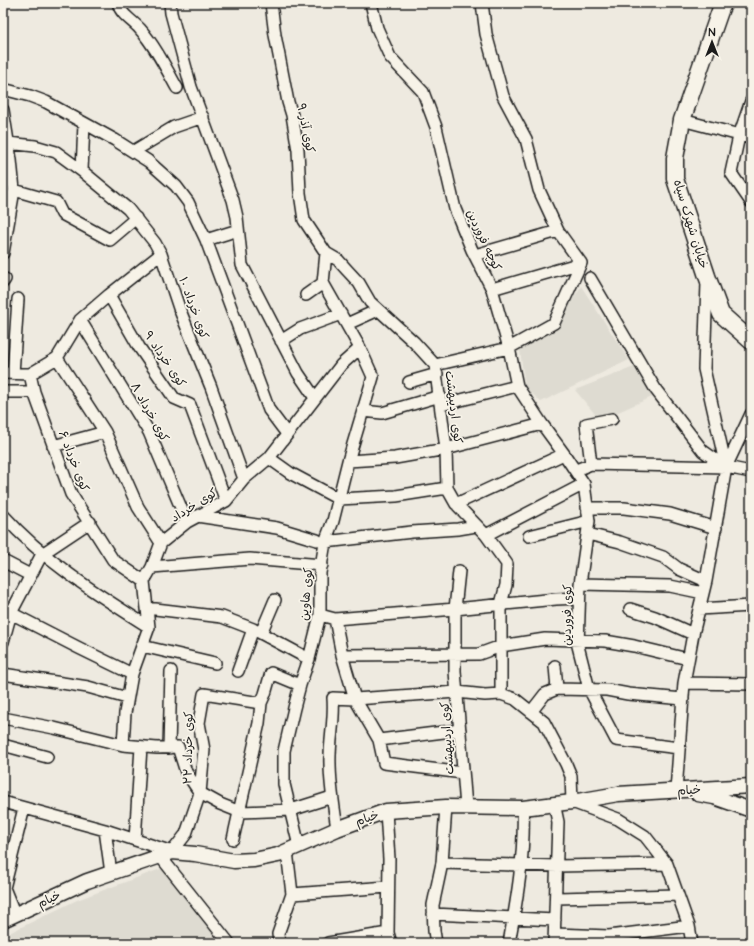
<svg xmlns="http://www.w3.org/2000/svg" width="754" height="946" font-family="'Architects Daughter','Playpen Sans Arabic',sans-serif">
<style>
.built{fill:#dedbd1}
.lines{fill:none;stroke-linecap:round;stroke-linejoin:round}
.minor-casing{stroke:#1c1c1c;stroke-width:14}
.tertiary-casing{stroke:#1c1c1c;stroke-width:17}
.secondary-casing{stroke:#1c1c1c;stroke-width:19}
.minor{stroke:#f7f3e8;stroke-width:11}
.tertiary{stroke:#f7f3e8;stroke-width:14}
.secondary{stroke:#f7f3e8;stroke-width:16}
.labels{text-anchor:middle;stroke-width:3.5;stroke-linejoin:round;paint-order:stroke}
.street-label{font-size:12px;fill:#1c1c1c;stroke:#f7f3e8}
</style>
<rect width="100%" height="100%" fill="#eeeae0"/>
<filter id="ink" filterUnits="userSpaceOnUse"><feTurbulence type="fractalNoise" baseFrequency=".025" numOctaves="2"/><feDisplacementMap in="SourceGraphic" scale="8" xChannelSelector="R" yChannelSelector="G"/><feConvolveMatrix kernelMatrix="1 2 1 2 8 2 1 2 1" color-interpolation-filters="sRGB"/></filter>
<g filter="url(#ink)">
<path class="built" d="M581,286l48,74 -88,42 -16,-15 -6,-44 39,-19z
M634,367l18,30 -52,23 -25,-30z
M163,868l59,75h-219v-7l74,-36z"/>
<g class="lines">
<defs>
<path id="minor" d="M118,3c3,12 14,17 22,26 15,17 26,39 37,59
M170,3l1,10 20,74 42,113 4,17 5,48 56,108 17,25
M271,3l4,32 13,67 4,13 6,35 2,43 4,27 22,33 12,7 8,9 13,14 11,19 44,40 21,23 11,84 1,39 9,16 30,31 21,29 -1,21 -5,19v90l14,5 29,23 22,42 5,12 1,26 46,17 27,17 22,28 22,62 3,17
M371,3l6,25 13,29 33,35 13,35 19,82 17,41 20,39 17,59 8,38 25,38 22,30 20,30 5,37 -9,63 -2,62 11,43 27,51 63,8
M482,3l4,31 17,62 23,43 13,51 19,41 23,32
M3,89l27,7 16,6 69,38 33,21 28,25 12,16 18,38 63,170 18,24
M751,101l-12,35 -8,37 20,29
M3,110l8,50 3,30 -11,63
M682,120l69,18
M8,143l27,3 21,6 26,19 46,38 27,34 6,11 18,54 32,79 33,92
M134,151l40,-24 29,-10
M82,171l2,-48
M14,190l42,12 6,12 48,26 26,-22
M206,240l32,-10
M475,255l83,-24
M590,278l66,112 47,61 23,16
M3,282l2,-3
M492,289l89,-26
M109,295l30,52 35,51 16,7 36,96
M306,295l17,-12
M80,320l69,112 38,90
M347,324l31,-14
M281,341l19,-12 41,-15
M57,358l48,74 33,75 23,36
M435,365l74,-17 45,-25 27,-60
M3,373l27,1 27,-16 23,-38 29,-25 52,-41
M13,374l5,-75
M30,374l4,18 37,102 42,66 31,21
M409,382l28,-8
M3,392h31
M441,405l76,-19
M363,411l19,2 58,-17
M53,446l52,-14
M269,458l21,15 43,23
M348,461l47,-3 51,-9 96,-25
M591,464l-5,-40 26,-5
M726,467l25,-53
M576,470l15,-6 135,3 25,5
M339,499l57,-3 51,-8
M456,504l108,-50
M587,508h37l46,6 46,14
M3,515c42,47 94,79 146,112
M197,516l80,12 40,12
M588,534l32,8 43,15 16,12 27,12
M486,535l98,-51
M529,536l60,-15
M325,542l87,-10 46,-3 18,-3
M3,561l27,14
M152,567l98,-8 72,6
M459,571l-4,38v62l11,136
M580,584l90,2 33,7
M147,608l75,9 31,12 56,30
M3,609l76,39 53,26
M630,609l25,8 38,17
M699,609l52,-3
M320,615l15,4 120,-10 101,-10 23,-1
M335,619l7,36 13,44 24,41 5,23 79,10
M261,633l14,-33
M3,642l8,-29 31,-59 48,-32
M142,646l73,17
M342,655l137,-1 22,-8 44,-7 60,2 29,5 54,13
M555,666l2,23
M238,671l15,-42
M3,674l85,13 39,11
M684,683l67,1
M531,712l14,-18 12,-5 50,1 21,4 55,5
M3,718l51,10 69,17 34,3 21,-1 8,25 14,21 20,11 20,8 51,-2 41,-13
M379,740l81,-10
M3,745l44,12
M123,745l2,-32 7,-39 17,-47 -5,-46 8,-14 9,-24 26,-21 39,-21 18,-22 25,-21 72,-93 19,-17
M169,748l2,-77
M676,791l8,-108 9,-49 13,-53 20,-114 -22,-98 3,-86
M3,802l102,28 67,22 14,-18 14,-41 4,-43 -5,-27 5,-29 57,9
M554,803l4,19 -4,121
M386,811l3,48 -1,74 3,10
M337,829c-3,-22 -7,-44 -7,-65 -1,-22 5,-44 3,-66l22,1 102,-7 28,3 16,-1
M105,830l6,43
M233,839l18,-80 8,-36 2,-20 4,-9 6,-21 29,12
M135,840l6,-93
M299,846l-15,-62v-33l10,-43 6,-23 9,-26 11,-44v-42l5,-31 8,-21 15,-60 25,-84 -13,-29 -37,-65 3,-30
M160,856l69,87
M442,863l115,3 110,-2
M292,894l96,-7
M557,898l121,-3
M433,914l122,6
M15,915l-11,-27 20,-80
M555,934l54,2 80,-10
M279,943l-1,-9 14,-40 -5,-43
M328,943l60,-10
M436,943l-2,-12 -1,-26 9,-42 4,-56
M509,943c8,-44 16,-90 14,-135"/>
<path id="tertiary" d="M698,794l16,3 37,13
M3,920l84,-39 85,-29 23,2 39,7 20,-1 24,-5 59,-26 49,-18 60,-4 77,1 49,-6 46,-8 133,-8"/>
<path id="secondary" d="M724,3l-3,5 -39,112 -7,38v21l32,97 14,38 30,27"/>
</defs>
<use href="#minor" class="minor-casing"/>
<use href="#tertiary" class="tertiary-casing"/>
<use href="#secondary" class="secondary-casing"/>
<use href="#minor" class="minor"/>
<use href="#tertiary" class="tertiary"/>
<use href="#secondary" class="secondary"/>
</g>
</g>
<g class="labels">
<g class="street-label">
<text transform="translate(306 128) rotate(79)" y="4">کوی آذر ۹</text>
<text transform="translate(691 224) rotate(73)" y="4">خیابان شهرک سپاه</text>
<text transform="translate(484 240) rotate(65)" y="4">کوچه فروردین</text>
<text transform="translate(194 308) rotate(70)" y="4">کوی خرداد ۱۰</text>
<text transform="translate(165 359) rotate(56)" y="4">کوی خرداد ۹</text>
<text transform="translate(454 407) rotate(83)" y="4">کوی اردیبهشت</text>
<text transform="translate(150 412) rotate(61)" y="4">کوی خرداد ۸</text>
<text transform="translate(74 461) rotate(69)" y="4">کوی خرداد ۶</text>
<text transform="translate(194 505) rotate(-32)" y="4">کوی خرداد</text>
<text transform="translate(306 594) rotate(-85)" y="4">کوی هاوین</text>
<text transform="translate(567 615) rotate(-89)" y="4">کوی فروردین</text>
<text transform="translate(447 738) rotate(-94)" y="4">کوی اردیبهشت</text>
<text transform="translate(188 748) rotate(-89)" y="4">کوی خرداد ۲۲</text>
<text transform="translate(689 790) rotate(-4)" y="4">خیام</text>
<text transform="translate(367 818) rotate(-19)" y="4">خیام</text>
<text transform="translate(49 899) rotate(-25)" y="4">خیام</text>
</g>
</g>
<rect width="754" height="946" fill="none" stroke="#f7f3e8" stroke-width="16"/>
<rect x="8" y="8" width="738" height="930" fill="none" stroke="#1c1c1c" stroke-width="1.5" filter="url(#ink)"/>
<g transform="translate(712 42)" stroke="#f7f3e8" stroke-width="3" paint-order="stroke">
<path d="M0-3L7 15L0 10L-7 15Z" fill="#1c1c1c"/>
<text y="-6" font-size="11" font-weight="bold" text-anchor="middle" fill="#1c1c1c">N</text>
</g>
</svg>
